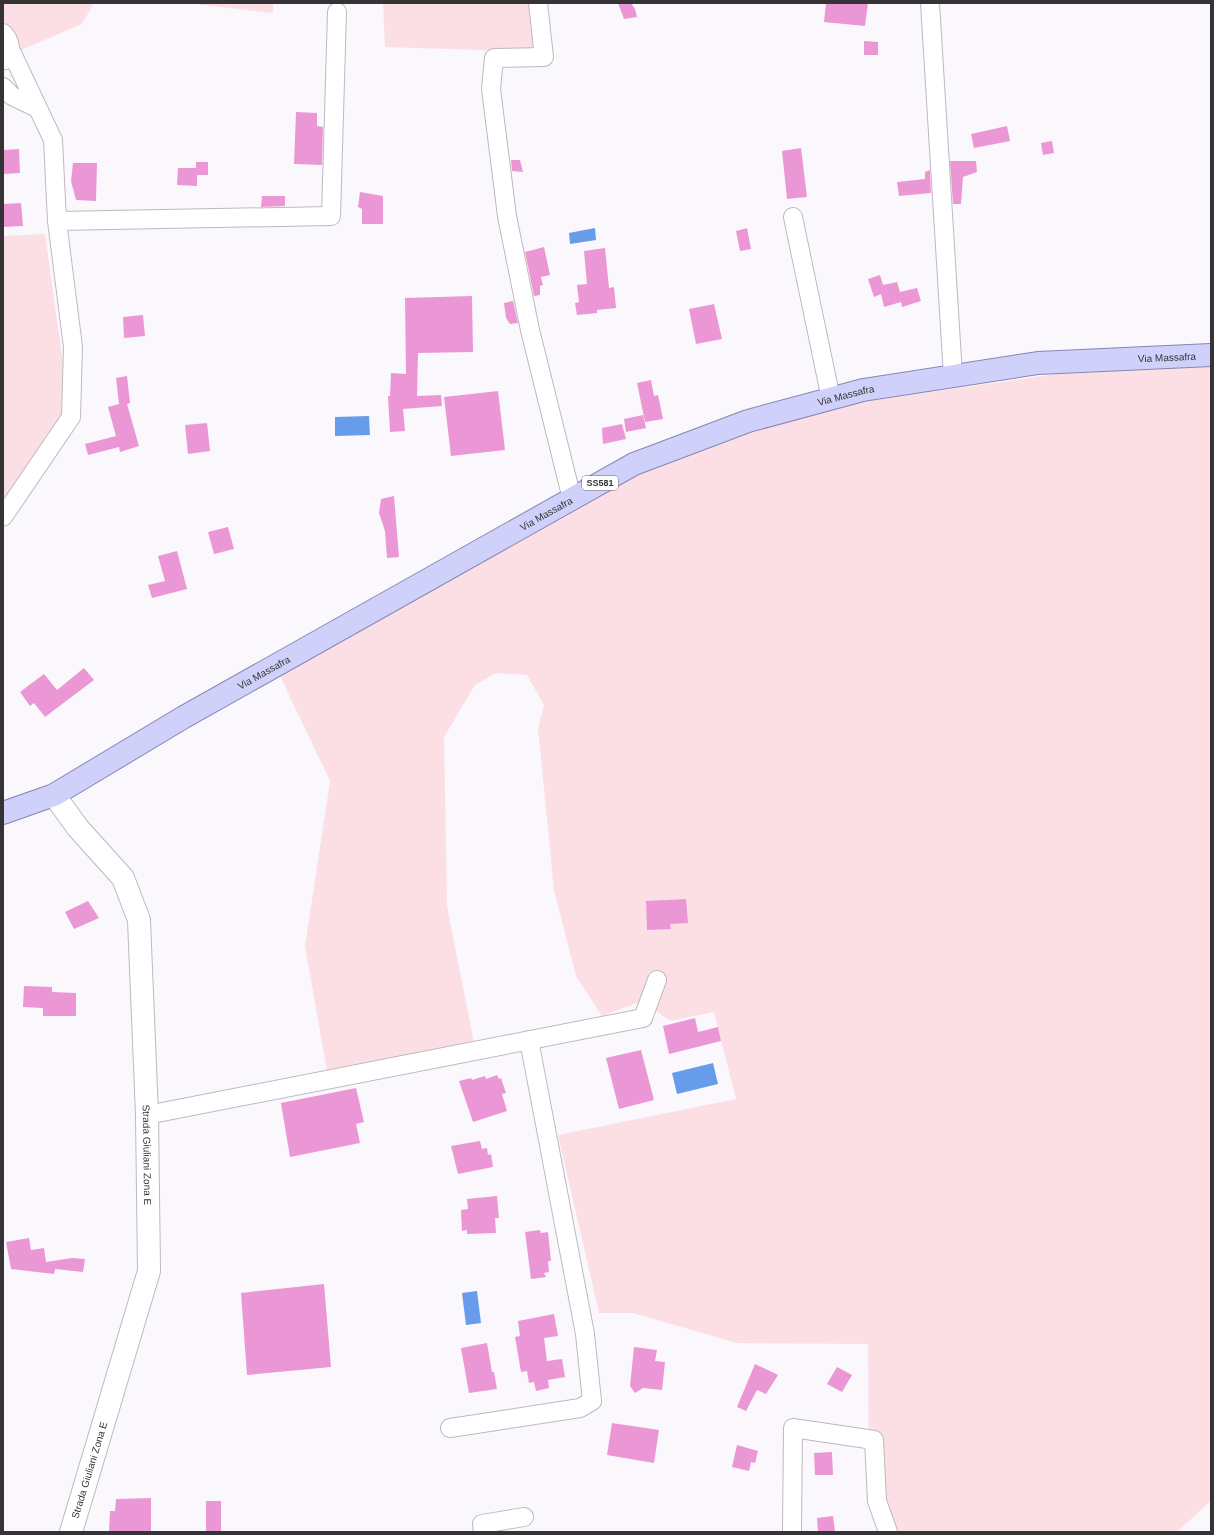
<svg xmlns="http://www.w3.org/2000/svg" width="1214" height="1535" font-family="Helvetica,sans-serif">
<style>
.green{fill:#fcdfe5}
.water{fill:#669ce9}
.building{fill:#eb97d6}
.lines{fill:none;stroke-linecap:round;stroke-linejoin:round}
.minor-casing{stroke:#bdb9c0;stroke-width:20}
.tertiary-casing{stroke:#bdb9c0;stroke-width:24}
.primary-casing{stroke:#8686b3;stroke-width:24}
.minor{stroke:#fff;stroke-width:18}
.tertiary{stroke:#fff;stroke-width:22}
.primary{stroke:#d0d1fa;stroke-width:22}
.labels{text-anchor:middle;stroke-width:3.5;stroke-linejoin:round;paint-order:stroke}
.shield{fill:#fff;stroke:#727072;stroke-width:1}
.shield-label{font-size:9px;font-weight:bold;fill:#353336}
.street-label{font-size:10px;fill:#353336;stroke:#fff}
</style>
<rect width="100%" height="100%" fill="#faf7fd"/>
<path class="green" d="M3,3h91l-12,21 -61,26 -18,-31z
M197,3h76v10l-72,-8z
M383,3h151l5,49 -154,-5z
M45,234l23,165 -15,49 -50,76v-288z
M1211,362v1139l-34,31h-291l-17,-47 -1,-141 -131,-1 -104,-30h-34l-41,-178 178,-36 -22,-87 -44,9 -28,-20 -40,15 -26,-40 -22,-86 -16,-161 6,-24 -17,-30 -31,-2 -21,12 -31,52 3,169 27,137 -147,28 -22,-125 25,-165 -50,-105 301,-174 122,-57 151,-42 252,-36z"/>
<path class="water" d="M595,228l1,12 -26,4 -1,-11z
M369,416l1,19 -35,1v-19z
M713,1063l5,21 -41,10 -5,-21z
M477,1291l4,32 -15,2 -4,-32z"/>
<path class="building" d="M618,3h13l4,6 2,8 -13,2z
M826,3h42l-3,23 -41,-4z
M864,41l14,1v13h-14z
M296,112l21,1v13l6,1 -1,38 -28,-1z
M1007,126l3,15 -36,7 -3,-14z
M1052,141l2,12 -11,2 -2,-12z
M801,148l6,49 -20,2 -5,-48z
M19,149l1,24 -17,1v-24z
M511,160h9l3,12 -11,-1z
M950,161h26l1,11 -14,5 -2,27h-8z
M196,162h12v13h-11v11l-20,-1 1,-17h18z
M73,163h24l-1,38 -20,-1 -5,-19z
M930,170l1,23 -32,3 -2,-14 28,-3v-7z
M360,192l23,4v28h-21v-15l-4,-2z
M262,196h23v10l-24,1z
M21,203l2,23 -20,1v-23z
M747,228l4,21 -11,2 -4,-20z
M544,247l6,28 -9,2 2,8 -3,1v9l-6,1 -9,-44z
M605,248l4,40 5,-1 2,21 -19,2v3l-20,2 -2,-12 4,-1 -2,-17 10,-1 -3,-33z
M880,275l3,10 14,-3 3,10 17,-4 4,13 -19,6 -1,-5 -17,5 -3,-13 -7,3 -6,-18z
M472,296l1,56 -55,1 -1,43 24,-1 1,11 -39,3 2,22 -15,1 -2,-36h2l1,-23 15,1 -1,-76z
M513,301l5,22 -8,1 -4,-6 -2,-15z
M714,304l8,35 -26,5 -7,-35z
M143,315l2,21 -21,2 -1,-21z
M127,376l3,27 -3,1 12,42 -19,6 -1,-5 -31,8 -3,-11 31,-8 -8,-29 11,-3 -3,-26z
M651,380l3,16 4,-1 5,24 -18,3 -8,-39z
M498,391l7,59 -54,6 -7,-59z
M643,415l3,13 -20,4 -2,-13z
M207,423l3,28 -22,3 -3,-29z
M622,424l4,15 -23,5 -1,-16z
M394,496l5,61 -12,1 -2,-27 -6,-18 2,-14z
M228,527l6,22 -20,5 -6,-22z
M177,551l10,38 -35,9 -4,-13 17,-4 -7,-25z
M84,668l10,12 -49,37 -11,-14 -4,3 -10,-14 24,-18 13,16z
M686,899l2,24 -18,1 1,5 -24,1 -1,-29z
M88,901l11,17 -25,11 -9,-17z
M24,986l28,1v5l24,1v23h-33v-8l-20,-1z
M695,1018l3,14 20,-5 3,14 -52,13 -6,-28z
M641,1050l13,50 -35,9 -13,-51z
M497,1075l2,4 2,-1 5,15 -4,1 5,17 -34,11 -14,-41 12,-3 1,2 13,-4 1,3z
M356,1088l8,34 -8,2 4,19 -70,14 -9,-54z
M480,1141l2,8 5,-1 1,7 3,-1 2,13 -35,7 -7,-28z
M497,1196l2,22h-4l1,15 -29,1v-4l-5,1 -1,-21 7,-1 -1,-10z
M540,1230l1,3 7,-1 3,29h-3l1,11 -5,1 2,4 -15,2 -6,-47z
M29,1238l2,12 13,-2 2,14 26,-4 13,1 -2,13 -28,-3 -1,5 -43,-5 -5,-27z
M324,1284l7,83 -84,8 -6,-82z
M554,1314l4,22 -14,2 3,23 15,-2 3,18 -17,3 1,8 -13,3 -2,-9 -5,1 -2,-12 -6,1 -6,-35 5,-1 -2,-15z
M487,1343l5,29h2l3,17 -28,4 -8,-45z
M634,1347l23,3 -2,11 10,1 -3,28 -19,-2 -8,5 -5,-7z
M755,1364l23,11 -12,19 -9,-4 -11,21 -9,-4z
M837,1367l15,8 -10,17 -15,-8z
M612,1423l47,7 -5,33 -47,-8z
M737,1445l21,6 -3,12 -4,-1 -2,9 -17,-4z
M832,1452l1,23h-18l-1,-22z
M151,1498v34h-42l1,-21h5l1,-12z
M206,1501h15v31h-15z
M833,1516l2,16h-17l-1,-14z"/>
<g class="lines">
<defs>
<path id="minor" d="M538,3l6,54 -50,1 -3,31 16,127 23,114 42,169
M930,3l23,373
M3,33c8,8 9,18 3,27
M3,87l9,9 25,12
M793,217l38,182
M57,221l274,-5 6,-204
M3,517l68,-100 2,-70 -16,-126 -4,-81 -43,-91
M147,1115l496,-97 14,-38
M450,1428l130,-20 12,-7 -7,-67 -56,-294
M483,1532l-1,-8 42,-7
M792,1532l1,-104 81,12 3,61 11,31"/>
<g id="tertiary">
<path id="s1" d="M54,795l24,33 45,50 16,42 8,195 2,156 -78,261"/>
</g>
<g id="primary">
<path id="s2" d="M3,813l51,-18 130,-78 450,-253 114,-43 115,-31 175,-27 173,-8"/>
</g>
</defs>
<use href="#minor" class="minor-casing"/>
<use href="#tertiary" class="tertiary-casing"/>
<use href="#primary" class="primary-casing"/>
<use href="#minor" class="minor"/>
<use href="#tertiary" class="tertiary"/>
<use href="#primary" class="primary"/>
</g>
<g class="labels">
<rect class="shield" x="582" y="476" width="36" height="14" rx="3"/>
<g class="shield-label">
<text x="600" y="486">SS581</text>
</g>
<g class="street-label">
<text dy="4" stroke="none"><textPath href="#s2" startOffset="1269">Via Massafra</textPath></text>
<text dy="4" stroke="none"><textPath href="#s2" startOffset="945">Via Massafra</textPath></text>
<text dy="4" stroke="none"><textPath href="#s2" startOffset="621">Via Massafra</textPath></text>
<text dy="4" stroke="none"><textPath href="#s2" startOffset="297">Via Massafra</textPath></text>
<text dy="4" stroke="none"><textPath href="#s1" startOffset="388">Strada Giuliani Zona E</textPath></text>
<text transform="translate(89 1470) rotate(-73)" y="4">Strada Giuliani Zona E</text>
</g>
</g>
<rect width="1214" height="1535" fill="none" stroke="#353336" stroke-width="8"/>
</svg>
